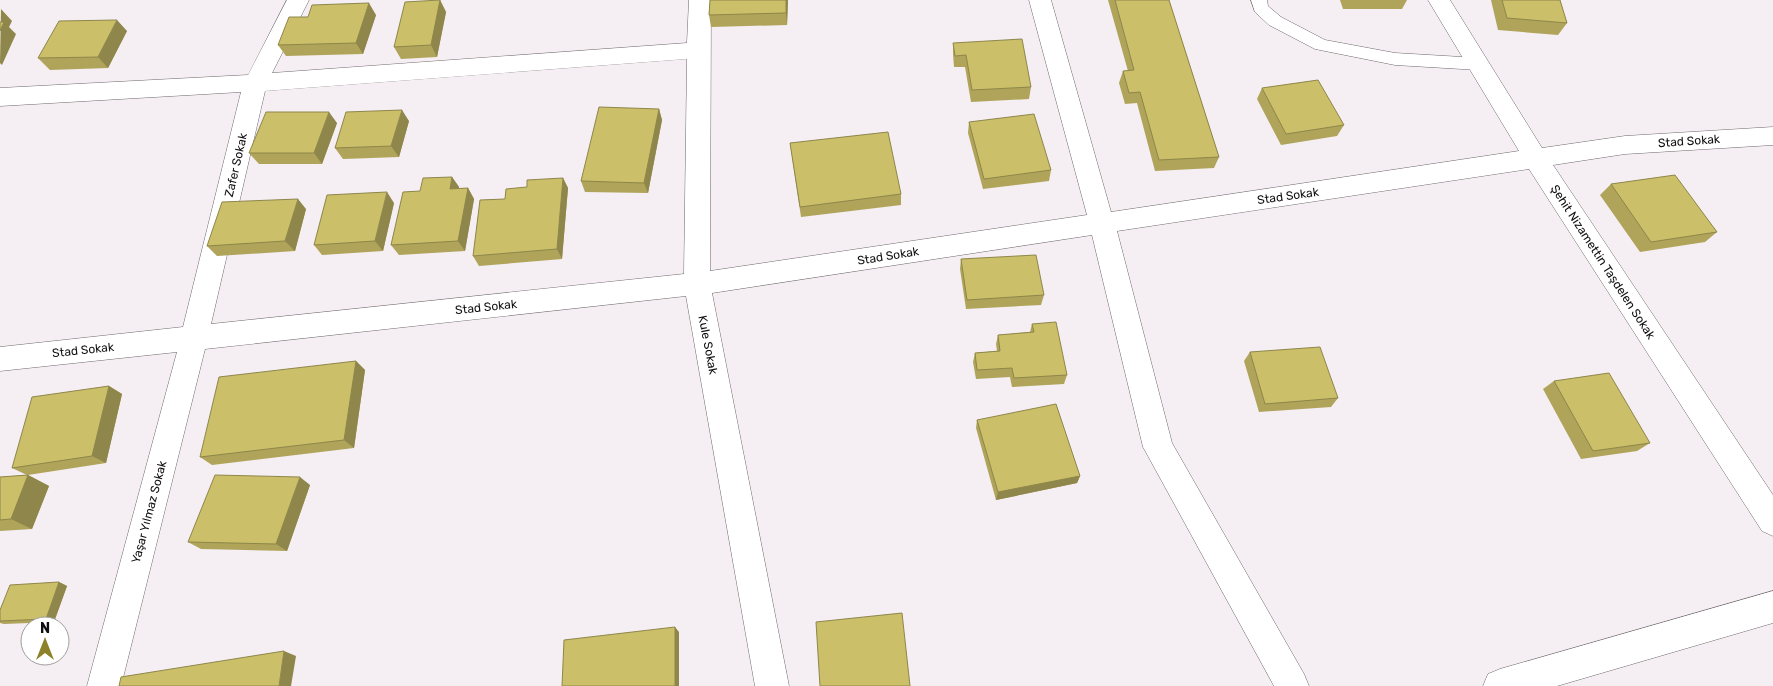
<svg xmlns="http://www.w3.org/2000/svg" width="1773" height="686" font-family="Rubik,sans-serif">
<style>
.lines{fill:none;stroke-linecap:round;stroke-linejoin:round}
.lane-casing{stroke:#6f696d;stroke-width:1}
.street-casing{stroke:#6f696d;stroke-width:1}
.lane{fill:#fff;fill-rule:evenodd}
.street{fill:#fff;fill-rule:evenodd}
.wall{fill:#afa45a}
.shaded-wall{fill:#8e864a}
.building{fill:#cbbf69;stroke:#8e864a}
.labels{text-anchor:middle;stroke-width:4;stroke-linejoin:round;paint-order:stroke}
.street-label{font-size:12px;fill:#110f10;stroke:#fff}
</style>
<rect width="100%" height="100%" fill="#f5eef2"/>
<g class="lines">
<defs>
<path id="lane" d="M1251,0h16l1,6 13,11 44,23 70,13 84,5 6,2 2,4 -2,4 -6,2 -84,-5 -80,-16 -46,-24 -14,-13z"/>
<path id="street" d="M287,0h22l-37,73 415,-30 2,-43h22l-1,271 377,-56 -58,-215h22l60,212 408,-61 -91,-151h22l92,148 83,-12 148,-9v18l-148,9 -72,11 220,330v41l-11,-5 -233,-362 -412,62 55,212 132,231 5,12h-35l-126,-230 -5,-9 -51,-212 -380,58 77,393h-34l-69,-390 -481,53 -84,337h-34l90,-334 -177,19v-24l183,-20 58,-235 -241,14v-18l248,-13zM687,59l-3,215 -473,50 54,-233z
M1773,591v32l-216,63h-74l5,-12 12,-5z"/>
</defs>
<use href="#lane" class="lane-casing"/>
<use href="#street" class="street-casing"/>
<use href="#lane" class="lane"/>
<use href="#street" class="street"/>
</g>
<path class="wall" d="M440,0l6,12 -9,45 -36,2 -7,-12z
M710,0h78l-1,25 -76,2 -2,-12z
M1108,0h61l50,157 -5,11 -59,3 -18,-68 -12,1 -6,-21 4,-12h5z
M1340,0h67l-5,9h-59z
M1491,0h69l7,23 -9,12 -60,-5z
M376,15l-13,39 -77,2 -8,-11z
M127,31l-19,37 -58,2 -12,-12z
M953,43l78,44 -2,12 -58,3 -6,-35h-11l-1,-13z
M1262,88l82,37 -7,11 -56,9 -24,-46z
M659,109l3,11 -14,73 -63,-1 -4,-11z
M409,121l-10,36 -56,2 -8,-11z
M969,122l82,48 -2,11 -66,8 -15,-56z
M337,123l-15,41h-63l-10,-11z
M790,143l111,51v11l-100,12z
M452,177l7,10 -1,2 10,-1 6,11 -9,52 -66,4 -8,-10 29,-54z
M563,178l5,10 -6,71 -83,7 -6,-10 32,-57 22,-12z
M1611,184l106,48 -12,10 -65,10 -40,-57z
M394,203l-11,48 -61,4 -8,-10z
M306,209l-11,42 -78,5 -10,-10z
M961,259l83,36 -3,10 -75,4 -6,-40z
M1032,324l35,51 -3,9 -52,3 -2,-10 -34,2 -3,-17 2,-9 22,-2 -1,-7 2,-9 32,-3z
M1250,352l88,46 -7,9 -72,5 -15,-51z
M356,361l9,9 -11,78 -142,17 -12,-8z
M1554,381l96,62 -13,8 -56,8 -38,-70z
M109,386l13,8 -16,69 -78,12 21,11 -17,43 -32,2v-54l27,-2 -15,-7z
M977,420l103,56 -3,7 -81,17 -20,-72z
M310,485l-23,66 -86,-2 -13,-7z
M59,582l8,4 -13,36 -50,2 -4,-1v-13z"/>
<path class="shaded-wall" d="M440,0l6,12 -9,45 -6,-12z
M786,0h2l-1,25 -1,-12z
M369,3l7,12 -13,39 -7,-11z
M1,9l11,12 -3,6 7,7 -14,31 -2,-2z
M117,20l10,11 -19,37 -10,-11z
M659,109l3,11 -14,73 -4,-10z
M402,110l7,11 -10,36 -8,-11z
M329,112l8,11 -15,41 -8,-11z
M452,177l7,10 -3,13 -6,-11z
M563,178l5,10 -6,71 -5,-10z
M468,188l6,11 -9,52 -7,-10z
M387,192l7,11 -11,48 -8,-10z
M298,199l8,10 -11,42 -10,-10z
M356,361l9,9 -11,78 -10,-8z
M109,386l13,8 -16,69 -14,-7z
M28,475l21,11 -17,43 -21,-10z
M1080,476l-3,7 -81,17 2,-8z
M300,477l10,8 -23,66 -11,-7z
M59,582l8,4 -13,36 -8,-3z
M675,627l4,5v54h-4z
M284,651l12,5 -5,30h-12z"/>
<path class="building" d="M440,0l-9,45 -37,2 11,-45z
M710,0h76v13l-77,2z
M1115,0h54l50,157 -60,3 -19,-68 -11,1 -6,-22 11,-1z
M1502,0h58l7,23 -60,-5z
M369,3l-13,40 -78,2 11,-28h19l4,-12z
M117,20l-19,37 -60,1 21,-37z
M0,22h4l-4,9z
M1022,39l9,48 -59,3 -6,-35 -11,1 -2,-13z
M1318,80l26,45 -58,9 -24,-46z
M599,107l60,2 -15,74 -63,-2z
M402,110l-11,36 -56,2 11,-36z
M266,112h63l-15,41h-65z
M1034,114l17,56 -67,9 -15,-57z
M888,132l13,62 -101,13 -10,-64z
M1675,175l42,57 -66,10 -40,-58z
M452,177l-2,12 18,-1 -10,53 -67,4 12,-53 17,-1 3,-13z
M563,178l-6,71 -84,7 7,-56 25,-1 1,-10 21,-2v-7z
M387,192l-12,49 -61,4 13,-50z
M298,199l-13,42 -78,5 15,-44z
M1036,255l8,40 -77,5 -6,-41z
M1056,322l11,53 -53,3 -2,-10 -35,2 -2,-17 25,-2 -2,-16 36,-3 -2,-8z
M1320,347l18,51 -73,6 -15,-52z
M356,361l-12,79 -144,17 19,-80z
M1609,373l41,70 -57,8 -39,-70z
M109,386l-17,70 -80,12 20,-71z
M1056,404l24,72 -82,16 -21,-72z
M28,475l-17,44 -11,1v-43z
M215,475l85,2 -24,67 -88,-2z
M59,582l-13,37 -46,2v-11l10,-25z
M902,613l8,73h-90l-4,-64z
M675,627v59h-113l2,-46z
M284,651l-5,35h-160l2,-9z"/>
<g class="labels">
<g class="street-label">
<text transform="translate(1689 141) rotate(-4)" y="4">Stad Sokak</text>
<text transform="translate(236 165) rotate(-77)" y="4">Zafer Sokak</text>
<text transform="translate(1288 196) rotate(-8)" y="4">Stad Sokak</text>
<text transform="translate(888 256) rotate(-9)" y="4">Stad Sokak</text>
<text transform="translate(1603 262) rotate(57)" y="4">Şehit Nizamettin Taşdelen Sokak</text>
<text transform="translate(486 307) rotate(-6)" y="4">Stad Sokak</text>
<text transform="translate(708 345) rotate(79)" y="4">Kule Sokak</text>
<text transform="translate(83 350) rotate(-6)" y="4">Stad Sokak</text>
<text transform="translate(149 512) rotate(-75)" y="4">Yaşar Yılmaz Sokak</text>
</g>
</g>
<g transform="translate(45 641)"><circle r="24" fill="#ffffff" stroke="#a09f9f"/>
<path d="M0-4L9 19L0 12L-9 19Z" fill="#8d8229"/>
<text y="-8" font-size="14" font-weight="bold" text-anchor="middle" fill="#110f10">N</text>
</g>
</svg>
